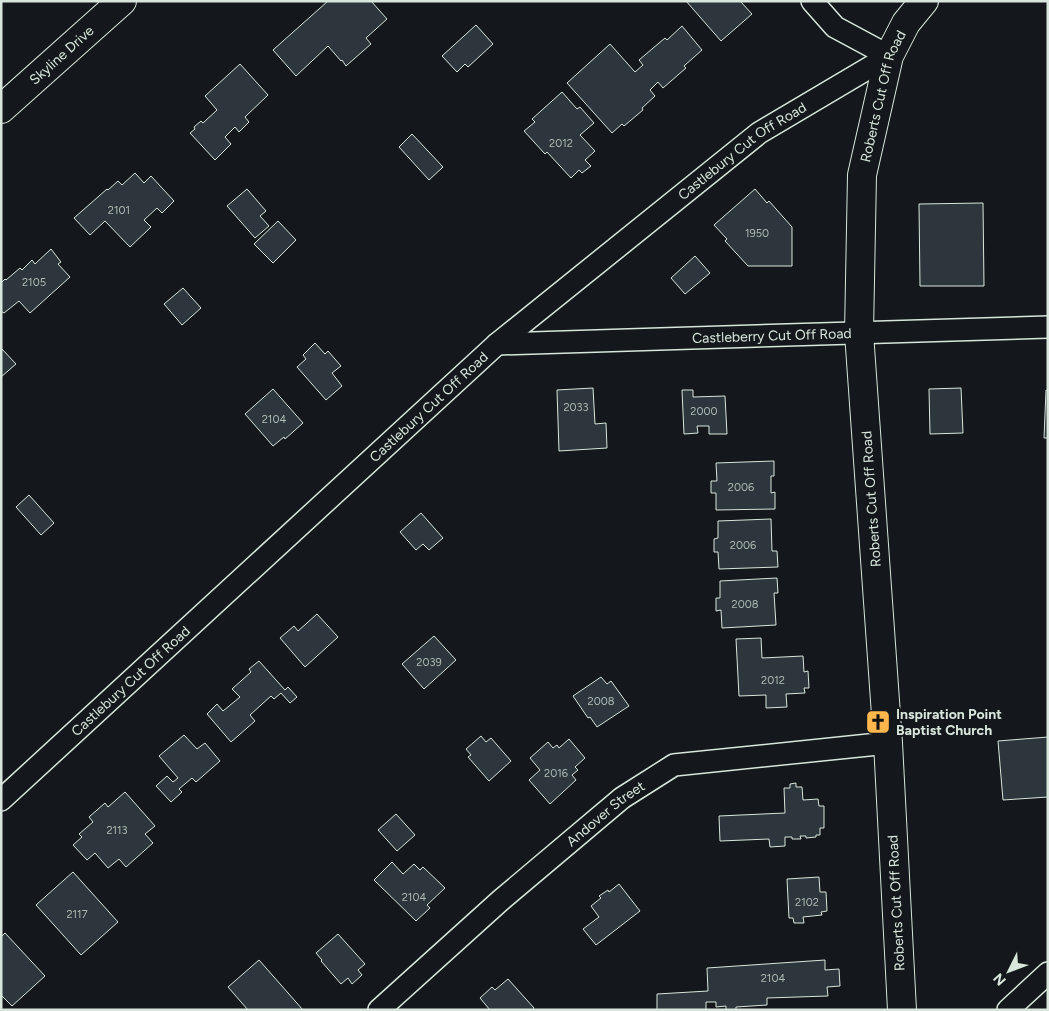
<svg xmlns="http://www.w3.org/2000/svg" width="1049" height="1011" font-family="Figtree,sans-serif">
<style>
.building{fill:#2c363c;stroke:#d8e6dc}
.lines{fill:none;stroke-linecap:round;stroke-linejoin:round}
.street-casing{stroke:#d8e6dc;stroke-width:24}
.secondary-casing{stroke:#d8e6dc;stroke-width:30}
.street{stroke:#14181c;stroke-width:21}
.secondary{stroke:#14181c;stroke-width:28}
.labels{text-anchor:middle;stroke-width:4;stroke-linejoin:round;paint-order:stroke}
.number-label{font-size:11px;fill:#adbab4}
.street-label{font-size:14px;fill:#d8e6dc;stroke:#14181c}
.poi-label{font-size:14px;font-weight:bold;fill:#d8e6dc;stroke:#14181c;text-anchor:start}
</style>
<rect width="100%" height="100%" fill="#14181c"/>
<path class="building" d="M328,1h43l16,18 -21,19 5,6 -25,22 -4,-6 -1,1 -13,-15 -32,30 -23,-26z
M686,1h54l12,13 -31,27z
M476,25l17,19 -25,23 -3,-3 -8,8 -15,-16z
M682,26l20,24 -18,16 2,2 -23,20 -5,-6 -8,8 5,6 -13,12 1,2 -19,16 -2,-2 -10,9 -45,-50 43,-39 25,28 8,-7 -4,-5 26,-22 2,2z
M240,64l28,31 -23,22 4,5 -10,10 -4,-5 -10,10 6,7 -16,16 -25,-27 5,-4 -1,-2 7,-6 2,2 14,-13 -12,-14z
M562,92l15,17 3,-2 14,16 -14,12 15,16 -10,9 6,6 -9,7 -3,-3 -8,8 -24,-26 -2,2 -21,-23 11,-9 -3,-3z
M412,134l31,33 -14,13 -30,-33z
M135,173l9,10 7,-7 23,25 -12,12 -5,-5 -13,12 7,7 -21,20 -25,-26 -15,14 -16,-17 33,-29 1,1 10,-9 4,4z
M247,189l19,22 -6,5 9,10 -14,12 -28,-32z
M755,189l12,14 2,-2 23,26v39h-44l-23,-25 2,-2 -13,-14z
M983,203l1,83h-64l-1,-82z
M278,221l18,19 -23,23 -19,-19z
M51,249l10,13 -3,2 12,13 -40,36 -11,-12 -15,12 -3,-2v-28l4,-4 1,1 14,-12 2,2 10,-10 3,4z
M695,256l15,17 -25,21 -14,-16z
M183,288l18,20 -19,17 -18,-21z
M315,343l10,11 3,-3 13,15 -9,7 10,13 -16,14 -29,-33 9,-8 -3,-4z
M1,348l15,16 -15,13z
M593,388l2,36 11,-1 1,25 -48,3 -2,-61z
M961,388l2,45 -33,1 -1,-45z
M273,389l30,34 -18,16 -1,-2 -11,9 -28,-32z
M682,390h11v7l32,-1 2,38h-18v-8h-12l1,7 -14,1z
M1046,390l2,1v47h-4z
M774,461v15h-3v17l4,-1v17l-59,1v-17h-5v-12h6l-1,-18z
M29,495l25,28 -13,12 -25,-28z
M421,513l22,25 -14,12 -6,-6 -7,6 -16,-18z
M771,519l1,32h5l1,16 -59,2 -1,-17h-4v-13l4,-1v-17z
M777,578l1,15h-4l2,32 -54,3 -1,-18 -5,1v-13h4v-17z
M317,614l21,23 -33,30 -25,-29 14,-12 4,5z
M434,636l22,24 -32,29 -22,-25z
M761,638l1,20 41,-2 1,16 4,-1 1,17h-5l1,5 -19,1 1,13 -21,1v-13l-27,1 -3,-57z
M259,661l26,29 3,-3 9,10 -7,6 -9,-10 -7,6 -3,-3 -21,19 5,6 -24,21 -24,-28 10,-10 6,7 17,-14 -8,-8 19,-17 -2,-3z
M601,677l6,7 4,-3 18,25 -32,21 -7,-10 -2,1 -15,-22z
M184,735l13,14 8,-6 15,18 -24,21 -4,-4 -13,11 3,3 -11,10 -15,-16 11,-10 6,6 5,-4 -19,-22z
M481,736l5,6 5,-4 20,23 -22,20 -21,-24 3,-2 -5,-6z
M1048,737v60l-45,3 -5,-59z
M569,739l16,19 -10,9 3,3 -6,5 4,5 -26,24 -21,-24 11,-10 -10,-12 18,-16 5,6 4,-3 2,3z
M796,783v4h6l1,13 15,-1 1,7h5v22h-4v7h-4v2l-10,1v-2h-6l1,3h-9v-2h-7v9l-15,1 -1,-8 -49,2 -1,-25 66,-3 -1,-25h6v-4z
M125,792l30,34 -10,8 8,9 -27,24 -7,-8 -11,9 -13,-15 -8,7 -14,-15 9,-8 -3,-3 14,-12 -4,-5 16,-14 3,4z
M396,814l19,21 -18,16 -19,-21z
M392,862l11,12 11,-10 6,6 3,-3 22,21 -18,17 3,3 -14,13 -42,-41z
M73,872l45,50 -37,33 -45,-50z
M819,877l1,15h6l1,19 -6,1 1,3 -19,2 1,6h-10l-1,-5h-4l-2,-39z
M619,884l21,27 -44,34 -13,-16 16,-12 -8,-11 10,-8 -2,-2 9,-6 1,2z
M5,933l40,43 -33,30 -11,-11v-58z
M338,934l27,30 -7,6 4,5 -10,9 -4,-6 -7,6 -20,-23 1,-1 -6,-7z
M259,960l44,50h-55l-20,-23z
M825,960v10l14,-1 1,17 -13,1 1,9 -61,2v7l-31,2v3h-10v-4l-10,1v-5h-10v8h-49v-16l51,-3 -1,-23z
M508,979l26,29 -2,2h-42l-10,-12 12,-11 3,3z"/>
<g class="lines">
<defs>
<g id="street">
<path d="M812,1l23,26 54,29"/>
<path id="s1" d="M497,344l551,-17"/>
<path id="s2" d="M1,800l496,-456 262,-211 130,-77"/>
<path id="s3" d="M379,1010l122,-110 121,-102 52,-33 214,-22"/>
<path d="M1008,1010l40,-37"/>
</g>
<g id="secondary">
<path id="s4" d="M1,109l121,-108"/>
<path id="s5" d="M902,1010l-14,-267 -29,-410 3,-158 27,-119 17,-33 18,-22"/>
</g>
</defs>
<use href="#street" class="street-casing"/>
<use href="#secondary" class="secondary-casing"/>
<use href="#street" class="street"/>
<use href="#secondary" class="secondary"/>
</g>
<defs>
<symbol id="church-square" viewBox="-11 -11 22 22"><rect x="-9" y="-9" width="18" height="18" rx="4" fill="#ffb74d" stroke="#14181c"/><path d="M-1.2-6h2.4v3.5h3.3v2.4h-3.3V6h-2.4V-.1h-3.3v-2.4h3.3Z" fill="#111"/></symbol>
</defs>
<g fill-rule="evenodd">
<use href="#church-square" x="864" y="708" width="28" height="28"/>
</g>
<g class="labels">
<g class="number-label">
<text x="561" y="147">2012</text>
<text x="119" y="214">2101</text>
<text x="757" y="237">1950</text>
<text x="34" y="286">2105</text>
<text x="576" y="411">2033</text>
<text x="704" y="415">2000</text>
<text x="274" y="423">2104</text>
<text x="741" y="491">2006</text>
<text x="743" y="549">2006</text>
<text x="745" y="608">2008</text>
<text x="429" y="666">2039</text>
<text x="773" y="684">2012</text>
<text x="601" y="705">2008</text>
<text x="556" y="777">2016</text>
<text x="117" y="834">2113</text>
<text x="414" y="901">2104</text>
<text x="807" y="906">2102</text>
<text x="77" y="918">2117</text>
<text x="773" y="982">2104</text>
</g>
<g class="street-label">
<text dy="5" stroke="none"><textPath href="#s4" startOffset="81">Skyline Drive</textPath></text>
<text dy="5" stroke="none"><textPath href="#s5" startOffset="918">Roberts Cut Off Road</textPath></text>
<text dy="5" stroke="none"><textPath href="#s2" startOffset="986">Castlebury Cut Off Road</textPath></text>
<text dy="5" stroke="none"><textPath href="#s1" startOffset="275">Castleberry Cut Off Road</textPath></text>
<text dy="5" stroke="none"><textPath href="#s2" startOffset="581">Castlebury Cut Off Road</textPath></text>
<text transform="translate(871 499) rotate(-94)" y="5">Roberts Cut Off Road</text>
<text dy="5" stroke="none"><textPath href="#s2" startOffset="176">Castlebury Cut Off Road</textPath></text>
<text dy="5" stroke="none"><textPath href="#s3" startOffset="300">Andover Street</textPath></text>
<text transform="translate(896 903) rotate(-93)" y="5">Roberts Cut Off Road</text>
</g>
<g class="poi-label">
<text x="896" y="719">Inspiration Point<tspan x="896" dy="16">Baptist Church</tspan></text>
</g>
</g>
<rect width="1049" height="1011" fill="none" stroke="#d8e6dc" stroke-width="5"/>
<g transform="translate(1009 971) rotate(228)" stroke="#14181c" stroke-width="4" paint-order="stroke">
<path d="M0-4L9 19L0 12L-9 19Z" fill="#d8e6dc"/>
<text y="-8" font-size="14" font-weight="bold" text-anchor="middle" fill="#d8e6dc">N</text>
</g>
</svg>
